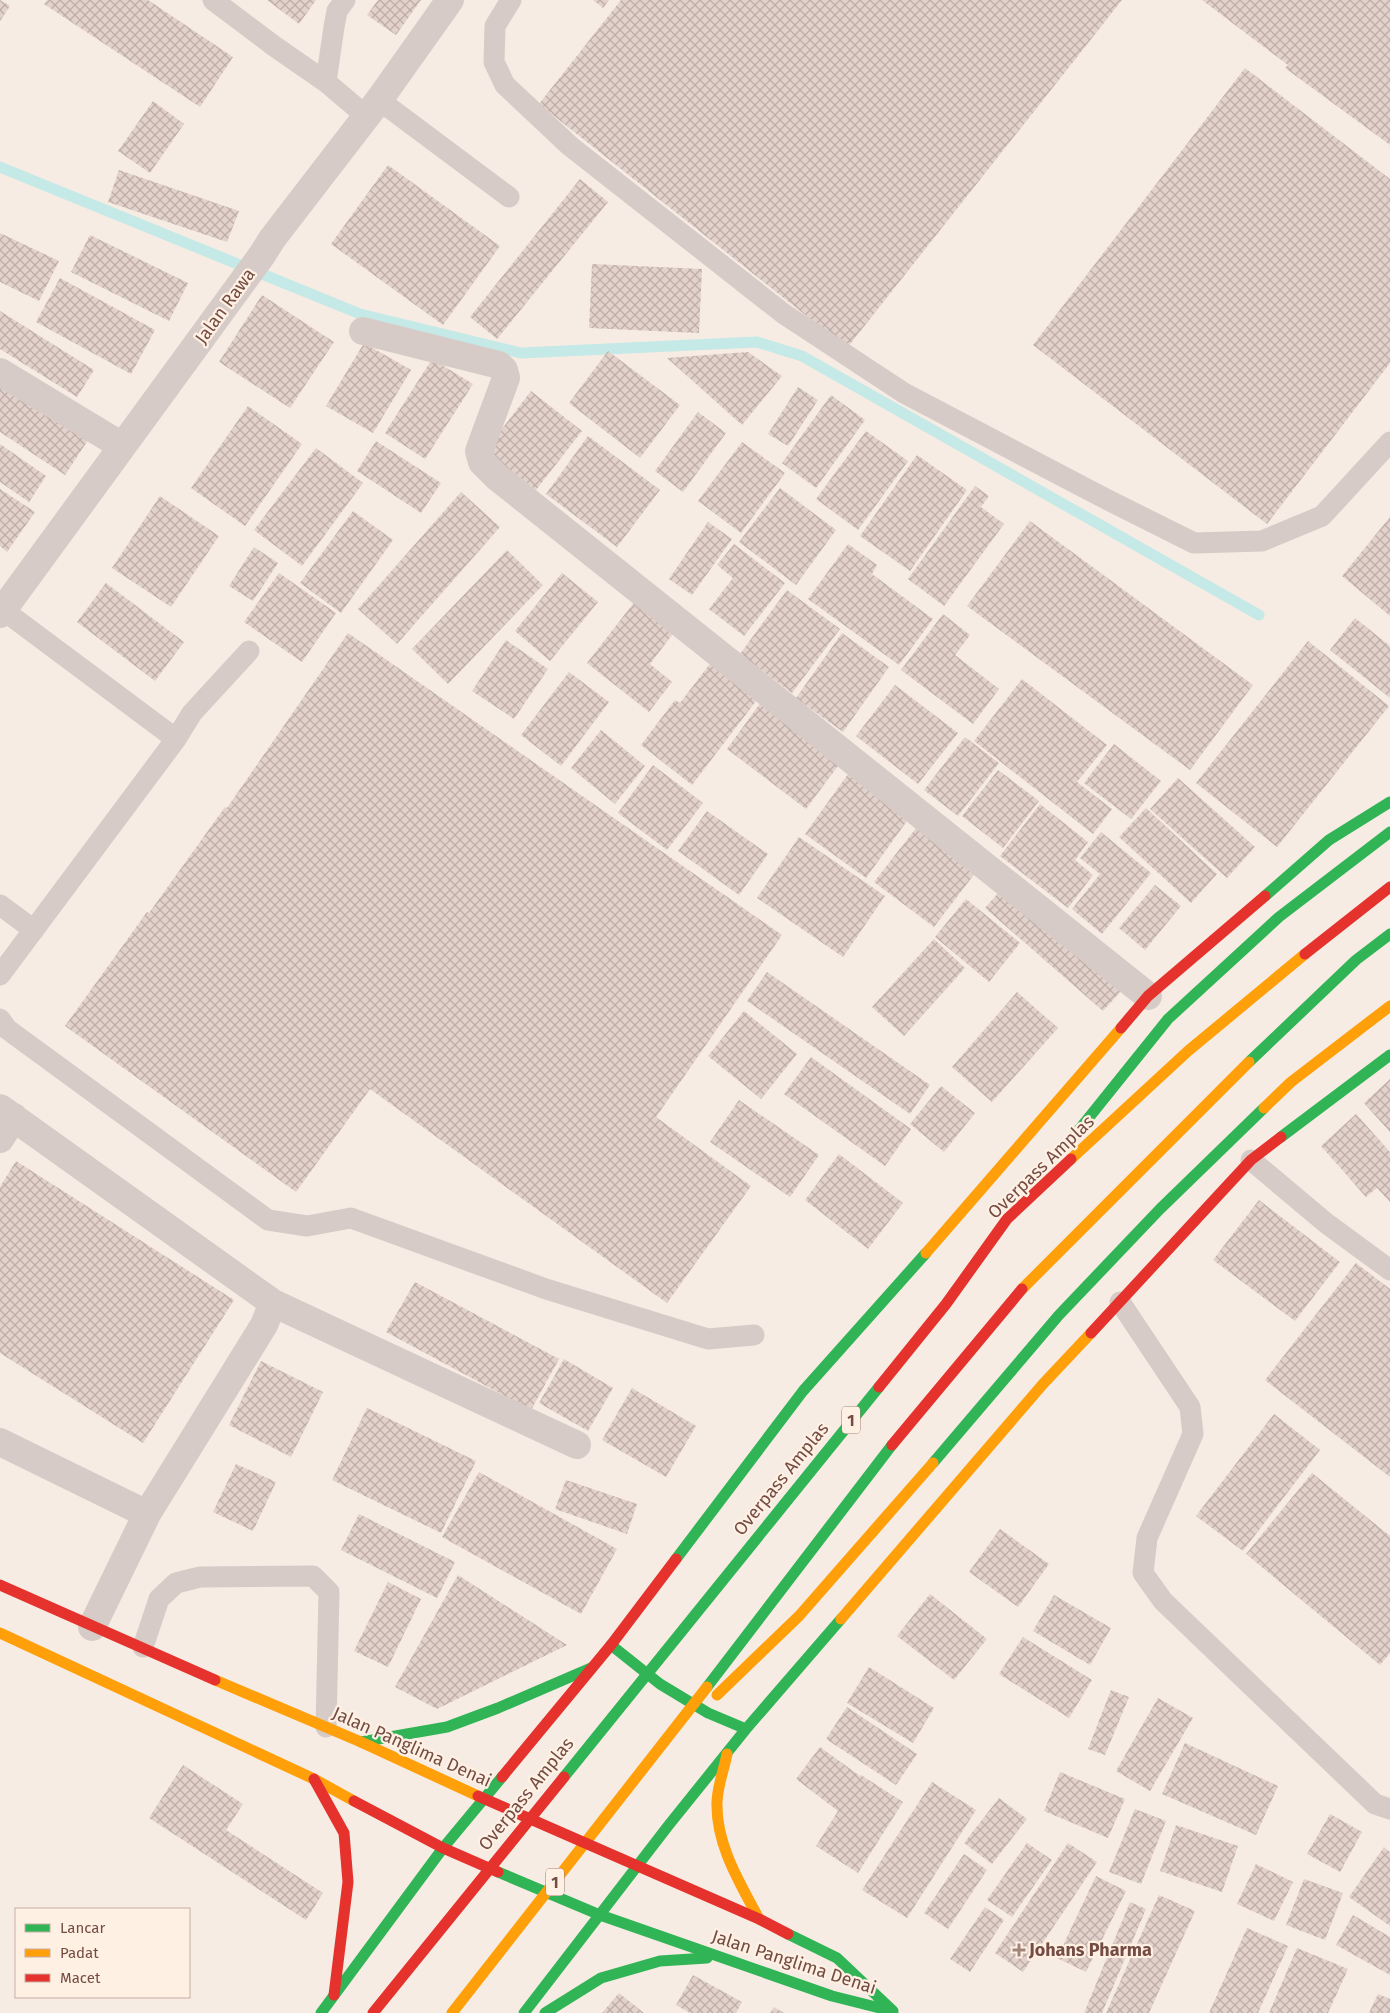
<svg xmlns="http://www.w3.org/2000/svg" width="1390" height="2013" font-family="'Fira Sans',sans-serif">
<style>
.lines{fill:none;stroke-linecap:round;stroke-linejoin:round}
.stream{stroke:#c5e9e6;stroke-width:11}
.building{fill:url(#building-cross-hatch)}
.lane{stroke:#d7cbc7;stroke-width:21}
.street{stroke:#d7cbc7;stroke-width:28}
.fast{stroke:#30b455;stroke-width:11}
.slow{stroke:#ff9f0a;stroke-width:11}
.jam{stroke:#e5322d;stroke-width:11}
.poi-dot{fill:#a2847b;stroke:#fff0e4;stroke-width:2}
.labels{text-anchor:middle;stroke-width:4.5;stroke-linejoin:round;paint-order:stroke}
.shield{fill:#fff0e4;stroke:#9e7d73;stroke-width:1}
.shield-label{font-size:16px;font-weight:bold;fill:#744c43}
.street-label{font-size:18px;fill:#744c43;stroke:#fff0e4}
.poi-label{font-size:18px;font-weight:bold;fill:#744c43;stroke:#fff0e4;text-anchor:start}
</style>
<defs>
<pattern id="building-cross-hatch" width="8" height="8" patternUnits="userSpaceOnUse" patternTransform="scale(1.25)"><rect width="8" height="8" fill="#e3d2cb"/><path d="M0 0l8 8M0 8l8-8" fill="none" stroke="#bdada6"/></pattern>
</defs>
<rect width="100%" height="100%" fill="#f6ece4"/>
<g class="lines">
<path class="stream" d="M0,167l360,147 161,39 236,-11 45,14 457,259"/>
</g>
<path class="building" d="M0,0l10,6 -10,15z
M47,0h101l85,57 -33,50 -156,-103z
M267,0h49l-17,24z
M378,0h43l-25,35 -29,-20z
M593,0h16l-6,8z
M621,0h501l-275,348 -308,-244z
M1202,0h188v145l-105,-77 3,-3z
M1245,68l145,111v184l-123,161 -234,-179z
M153,101l31,23 -34,49 -32,-22z
M388,165l112,81 -57,79 -112,-81z
M119,170l120,41 -12,31 -119,-40z
M580,179l28,23 -111,137 -27,-22z
M0,233l59,28 -20,40 -39,-19z
M90,235l98,48 -19,38 -98,-49z
M592,264l110,5 -3,64 -110,-5z
M60,278l95,52 -24,44 -95,-52z
M262,295l72,47 -44,66 -71,-46z
M0,311l94,59 -17,27 -77,-48z
M364,343l47,27 -38,63 -47,-27z
M608,351l72,54 -40,53 -71,-55z
M748,352l34,24 -40,49 -75,-67z
M432,359l41,25 -48,75 -40,-26z
M0,379l90,58 -25,38 -65,-43z
M798,387l20,13 -30,46 -20,-12z
M531,391l51,40 -46,59 -51,-39z
M831,395l34,25 -49,68 -34,-25z
M248,406l54,38 -57,82 -54,-38z
M698,412l28,21 -43,59 -28,-21z
M866,431l42,30 -50,69 -42,-31z
M588,436l72,54 -43,57 -71,-53z
M376,441l65,42 -20,30 -64,-42z
M742,442l43,31 -44,60 -43,-32z
M0,444l46,32 -17,26 -29,-20z
M316,448l47,35 -61,83 -48,-36z
M917,455l50,35 -57,81 -50,-35z
M975,486l14,10 -8,11 23,17 -60,82 -36,-27z
M780,488l56,42 -40,55 -57,-43z
M0,489l35,23 -28,40 -7,-6z
M461,492l39,35 -103,117 -39,-35z
M160,496l59,40 -48,71 -59,-39z
M353,511l40,29 -52,73 -41,-30z
M1390,517v99l-48,-40z
M1030,521l223,164 -63,85 -223,-164z
M708,522l24,17 -40,56 -23,-16z
M734,544l51,39 -41,53 -35,-27 24,-31 -16,-13z
M848,544l29,21 -5,9 61,45 -34,46 -91,-66z
M254,547l24,16 -25,38 -24,-15z
M507,550l36,35 -95,99 -36,-35z
M279,573l57,40 -34,49 -58,-40z
M562,573l36,29 -48,59 -35,-30z
M106,583l78,59 -29,39 -78,-59z
M787,590l53,39 -48,64 -52,-39z
M636,600l39,31 -25,33 22,18 -23,30 -62,-49z
M943,614l27,21 -15,20 44,34 -26,35 -72,-54z
M1355,618l35,28v52l-60,-48z
M348,633l434,302 -126,182 95,69 -84,117 -297,-214 -74,103 -231,-166 82,-114 2,1 76,-106 2,1z
M842,633l47,34 -46,65 -47,-34z
M506,640l42,29 -34,50 -42,-28z
M1308,641l81,65 -112,141 -81,-64z
M716,656l47,36 -71,93 -51,-40 34,-45 5,3z
M569,672l40,30 -48,64 -40,-31z
M1022,679l85,66 -30,37 35,27 -19,25 -119,-93z
M895,685l63,48 -40,51 -62,-48z
M764,698l80,60 -38,51 -79,-60z
M601,730l44,36 -30,38 -44,-36z
M965,737l34,26 -41,53 -34,-26z
M1114,744l47,37 -30,38 -47,-36z
M653,765l50,38 -36,47 -49,-37z
M851,770l61,44 -46,64 -61,-44z
M998,770l41,31 -36,47 -41,-32z
M1178,778l77,69 -28,31 -77,-69z
M1040,804l48,38 -13,18 18,15 -25,33 -68,-52z
M1146,808l71,66 -26,29 -72,-66z
M707,811l61,43 -29,41 -61,-44z
M920,823l59,45 -45,59 -60,-45z
M1101,832l50,41 -49,61 -30,-25 28,-35 -20,-16z
M799,837l86,59 -42,61 -86,-59z
M1005,885l119,103 -21,23 -118,-103z
M1155,885l26,21 -36,44 -26,-22z
M966,899l54,44 -31,39 -54,-45z
M934,939l31,29 -61,68 -32,-29z
M767,972l163,113 -20,29 -163,-113z
M1017,992l41,36 -66,74 -40,-35z
M744,1011l53,43 -36,45 -53,-43z
M811,1057l100,72 -26,37 -101,-72z
M1390,1079v53l-26,-29z
M941,1086l34,27 -31,39 -34,-28z
M739,1100l80,55 -29,42 -80,-55z
M1356,1114l34,38v50l-13,-14 -11,9 -45,-51z
M839,1154l64,49 -35,46 -63,-49z
M16,1161l218,139 -91,143 -143,-90v-166z
M1259,1200l81,62 -45,59 -82,-61z
M1356,1263l34,26v188l-125,-97z
M415,1282l144,77 -28,51 -145,-78z
M564,1359l49,29 -25,43 -49,-28z
M261,1361l62,31 -32,65 -62,-32z
M632,1388l64,38 -30,51 -64,-37z
M367,1408l109,53 -35,72 -109,-53z
M1274,1414l46,36 -77,101 -47,-35z
M236,1464l40,18 -23,49 -40,-19z
M479,1472l138,77 -36,65 -139,-77z
M1312,1473l78,63v117l-10,12 -134,-111z
M566,1480l71,24 -10,30 -72,-25z
M359,1514l96,48 -18,36 -96,-48z
M1000,1529l49,35 -31,43 -49,-35z
M458,1575l109,70 -130,64 -42,-22z
M388,1582l33,17 -33,68 -34,-16z
M930,1594l57,45 -33,41 -57,-44z
M1054,1595l57,33 -21,37 -57,-34z
M1023,1637l69,43 -23,38 -70,-44z
M869,1667l65,41 -21,35 -66,-40z
M1111,1690l18,7 -24,58 -17,-6z
M1158,1698l35,20 -43,73 -34,-20z
M847,1707l70,47 -21,31 -70,-46z
M1185,1743l93,43 -22,49 -94,-41z
M820,1747l40,29 1,-1 42,27 -45,71 -42,-27 22,-35 -42,-32z
M183,1765l60,39 -17,26 97,63 -17,27 -157,-102z
M1060,1772l65,27 -17,39 -64,-27z
M932,1782l44,28 -69,108 -45,-28z
M999,1798l28,21 -35,45 -28,-21z
M1135,1809l31,12 -25,63 -32,-12z
M1330,1814l32,18 -22,40 -33,-18z
M1176,1825l62,21 -16,46 -62,-21z
M1027,1843l25,17 -40,57 -25,-17z
M1068,1843l29,19 -74,110 -28,-19z
M1384,1847l6,5v74l-41,-29z
M964,1854l23,16 -39,59 -24,-16z
M1256,1864l37,18 -19,39 -37,-17z
M1096,1876l30,15 -40,81 -29,-14z
M1304,1879l39,14 -18,47 -39,-15z
M1159,1895l36,16 -46,102h-43z
M1130,1902l16,7 -44,104h-18z
M985,1907l19,13 -34,52 -20,-13z
M1353,1915l37,22v38l-54,-30z
M1247,1928l41,18 -30,67h-49z
M1297,1948l51,21 -20,44h-59z
M693,1975l49,27 -6,11h-46l-14,-8z
M619,1993l25,20h-42z
M1378,1994l12,5v14h-21z
M774,2007l10,6h-14z"/>
<g class="lines">
<path class="lane" d="M213,0l61,46 52,36 40,34
M511,0l-16,26 -1,36 11,23 65,61 214,168 120,79 202,106 88,44 68,-2 60,-25 68,-74
M326,82l8,-55 3,-16 8,-11
M379,100l130,97
M3,610l173,129 16,-26 57,-62
M0,905l34,25
M0,975l176,-236
M0,1019l7,10 261,191 39,6 44,-8 195,71 162,50 46,-4
M1251,1160l75,63 64,47
M1120,1302l70,105 3,27 -46,104 -4,35 20,28 212,203 15,5
M143,1647l16,-48 17,-16 24,-6 113,-1 16,16 -3,135"/>
<path class="street" d="M363,331l136,34 5,5 2,8 -27,73 3,11 15,15 651,519
M0,372l122,74
M0,614l262,-359 10,-16 107,-139 71,-100
M0,1108l273,195 304,142
M0,1139l14,-22
M0,1442l147,72
M92,1627l55,-113 117,-189 9,-22"/>
<path class="fast" d="M1265,896l64,-56 61,-38
M1249,1062l107,-102 34,-26
M1281,1137l109,-82
M1066,1146l102,-127 111,-102 111,-85
M933,1463l126,-148 101,-106 104,-101
M676,1559l127,-168 123,-138
M611,1645l49,39 48,29 38,16
M707,1687l185,-242
M361,1742l86,-15 51,-19 93,-40
M564,1777l315,-390
M498,1872l102,43 232,81 60,15
M788,1934l49,24 56,53
M321,2013l122,-165 59,-71
M524,2013l144,-187 78,-97 95,-110
M545,2013l56,-35 59,-17 47,-3"/>
<path class="slow" d="M1264,1108l27,-26 99,-76
M1071,1159l117,-108 117,-97
M926,1253l195,-225
M1022,1289l227,-227
M841,1619l202,-235 48,-51
M0,1633l314,146 40,22
M215,1680l146,62 117,54
M717,1695l82,-79 134,-153
M727,1754c-3,16 -10,33 -10,49 -1,42 23,80 42,116
M452,2013l255,-326"/>
<path class="jam" d="M1305,954l85,-67
M1121,1028l27,-32 117,-100
M1091,1333l160,-173 30,-23
M879,1387l67,-83 61,-85 64,-60
M892,1445l130,-156
M0,1585l215,95
M502,1777l109,-132 65,-86
M314,1779l30,54 4,49 -14,113
M478,1796l281,123 29,15
M354,1801l89,47 55,24
M373,2013l191,-236"/>
</g>
<path class="poi-dot" d="M1016.5 1942.5h5v5h5v5h-5v5h-5v-5h-5v-5h5z"/>
<g class="labels">
<g class="shield">
<rect x="842" y="1406.5" width="18" height="27" rx="4"/>
<rect x="546" y="1868.5" width="18" height="27" rx="4"/>
</g>
<g class="shield-label">
<text x="851" y="1426">1</text>
<text x="555" y="1888">1</text>
</g>
<g class="street-label">
<text transform="translate(225 306) rotate(-54)" y="6">Jalan Rawa</text>
<text transform="translate(1041 1167) rotate(-44)" y="6">Overpass Amplas</text>
<text transform="translate(781 1479) rotate(-51)" y="6">Overpass Amplas</text>
<text transform="translate(412 1747) rotate(24)" y="6">Jalan Panglima Denai</text>
<text transform="translate(526 1794) rotate(-51)" y="6">Overpass Amplas</text>
<text transform="translate(794 1962) rotate(18)" y="6">Jalan Panglima Denai</text>
</g>
<g class="poi-label">
<text x="1029" y="1956">Johans Pharma</text>
</g>
</g>
<rect x="15" y="1908" width="175" height="90" fill="#fff0e4" stroke="#c7aea4"/>
<rect x="25" y="1924" width="25" height="8" fill="#30b455" stroke="#c7aea4"/>
<text x="60" y="1933" font-size="15" fill="#744c43">Lancar</text>
<rect x="25" y="1949" width="25" height="8" fill="#ff9f0a" stroke="#c7aea4"/>
<text x="60" y="1958" font-size="15" fill="#744c43">Padat</text>
<rect x="25" y="1974" width="25" height="8" fill="#e5322d" stroke="#c7aea4"/>
<text x="60" y="1983" font-size="15" fill="#744c43">Macet</text>
</svg>
